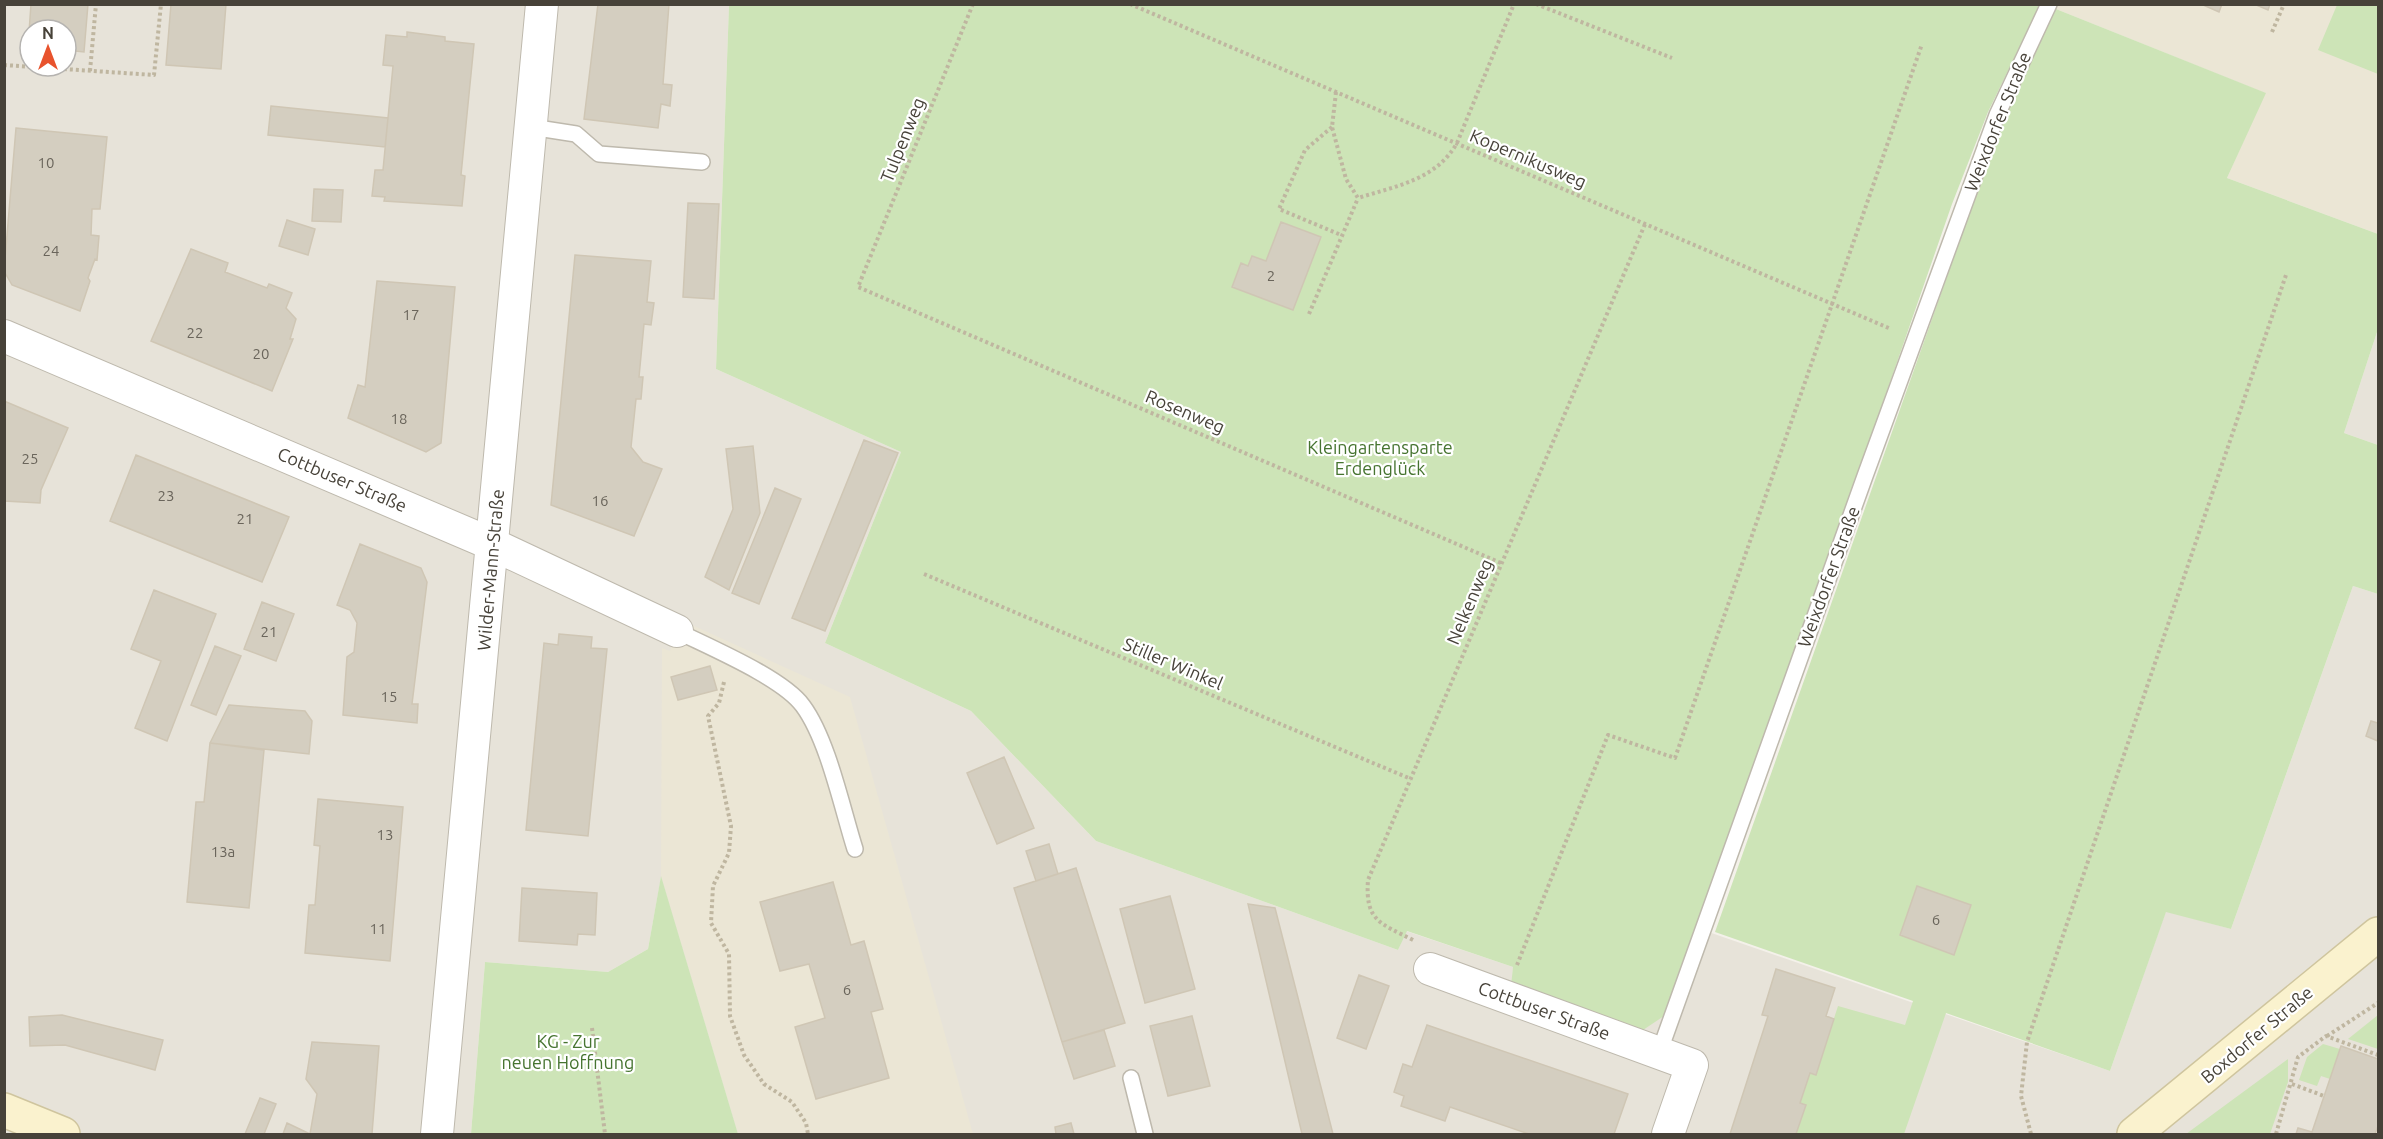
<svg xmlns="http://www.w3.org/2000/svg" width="2383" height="1139" font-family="Ubuntu,sans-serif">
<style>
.residential{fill:#e7e3d9;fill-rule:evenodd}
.education{fill:#ebe6d5}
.green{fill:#cde4b7}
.building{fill:#d4cec0;stroke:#cfc6b4;stroke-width:1.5}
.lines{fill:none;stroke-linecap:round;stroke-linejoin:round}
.lane-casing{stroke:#beb9ad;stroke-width:18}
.street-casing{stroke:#beb9ad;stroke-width:34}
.secondary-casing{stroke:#cfc59e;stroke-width:36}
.path{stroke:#bfb6a0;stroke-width:4;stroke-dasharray:3 3;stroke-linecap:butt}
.lane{stroke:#fff;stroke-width:15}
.street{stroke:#fff;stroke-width:32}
.secondary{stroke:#faf2ce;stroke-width:33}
.labels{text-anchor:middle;stroke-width:4.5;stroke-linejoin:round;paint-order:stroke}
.number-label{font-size:15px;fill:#6a655b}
.street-label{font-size:18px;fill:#474239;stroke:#fff}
.park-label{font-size:18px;fill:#467430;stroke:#fff}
</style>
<rect width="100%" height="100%" fill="#f4f1ea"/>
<path class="residential" d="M5,5h724l-13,364 185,83 -76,191 146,68 125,130 302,109 8,-19 107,36 -1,20 185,-59 413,143 56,-160 65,18 122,-343 25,8v540h-1640l-77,-257 -13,72 -40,23 -123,-10 -14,172h-466zM30,30h36v36h-36z
M2378,329v116l-34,-12z"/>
<path class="education" d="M2058,4l320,1v229l-151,-56 38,-85 -209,-84z
M681,620l169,77 123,437h-235l-77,-258 1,-228 8,3z"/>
<path class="green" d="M729,5h1311l-52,107 -36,92 -155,446 -130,364 -27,18 -129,-46 2,-19 -106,-36 -9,19 -302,-109 -125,-130 -146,-68 76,-191 -185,-83z
M2337,5h41v69l-60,-24z
M2056,9l210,84 -39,85 151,56v95l-34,104 34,12v149l-25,-8 -122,343 -65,-17 -56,159 -164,-58 -42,121h-108l9,-29 -5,-2 10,-30 6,1 22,-68 67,19 8,-24 -198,-69 286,-808z
M661,876l77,258h-267l14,-172 123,10 40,-23z
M2378,1015v34l-30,-10z
M2323,1044l17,5 -10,30 -9,-3 -4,10 -18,-6 8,-23z
M2288,1059v23l-18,52h-84z"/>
<path class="building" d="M31,4h57l-4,48 -18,-2v-20h-36v17h-2z
M171,4h55l-5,65 -55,-4z
M598,4h71l-6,80 9,1 -2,21 -9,-2 -3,24 -74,-9z
M2201,4h21l-3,8z
M2254,4h16l-2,6z
M407,32l38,5v4l29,3 -13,131 4,1 -3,30 -78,-5 1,-4 -13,-1 3,-26h8l10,-104 -10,-1 3,-30 21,2z
M271,106l117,12 -3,29 -117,-12z
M16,128l91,9 -7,72h-8l-1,26 8,1 -2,24 -2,-1 -7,19 2,3 -10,30 -68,-26 -8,-14z
M314,189l29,1 -2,32 -29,-1z
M688,203l31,1 -5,95 -31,-2z
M287,220l28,9 -7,26 -29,-9z
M1281,222l40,15 -28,73 -61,-23 9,-24 7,3 4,-10 14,5z
M191,249l37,14 -3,9 42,16 2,-4 23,9 -6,15 10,11 -6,20h3l-21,52 -121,-50z
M575,255l76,6 -4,41 7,1 -3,22 -7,-1 -5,53h4l-2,22h-5l-5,48 12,15 19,7 -28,67 -83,-31z
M377,281l78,6 -14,156 -15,9 -78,-34 10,-33 7,2z
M4,401l64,27 -27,62 -1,13 -36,-2z
M864,440l34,13 -73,178 -33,-13z
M753,446l7,67 -31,77 -24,-13 28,-68 -7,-60z
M136,455l153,62 -27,65 -152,-61z
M775,488l26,11 -42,105 -27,-11z
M360,544l61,24 6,14 -15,122h6l-1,19 -74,-8 4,-58 7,-5 3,-29 -7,-13 -13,-5z
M154,590l62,24 -49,127 -32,-13 26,-67 -30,-12z
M262,602l32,12 -18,47 -32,-12z
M559,634l33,3 -1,11 16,1 -19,187 -62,-6 18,-187 14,2z
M215,646l26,10 -25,59 -25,-10z
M710,666l7,24 -39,10 -7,-23z
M229,705l76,6 7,10 -3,33 -99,-11z
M2371,721l7,2v18l-12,-5z
M210,743l54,7 -15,158 -62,-6 9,-100h8z
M1004,757l30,71 -37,16 -30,-71z
M318,799l85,8 -13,154 -85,-8 4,-48h6l5,-59 -6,-1z
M1049,844l9,30 -22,7 -10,-30z
M1076,868l49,155 -63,19 -48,-154z
M833,882l18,63 13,-4 19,68 -12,3 18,66 -73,21 -21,-72 30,-9 -16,-54 -29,7 -20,-69z
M1917,886l54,19 -17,50 -54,-20z
M522,888l75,5 -2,42 -17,-1 -1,11 -58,-4z
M1170,896l25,93 -50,14 -25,-94z
M1248,904l27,4 58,226h-31z
M1776,969l59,19 -9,28 8,3 -18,56 -6,-2 -10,30 6,2 -10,29h-66l38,-118 -6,-1z
M1359,975l30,11 -23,63 -29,-11z
M62,1015l101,25 -8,30 -90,-25 -35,1 -1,-29z
M1192,1016l18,70 -42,10 -18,-70z
M1427,1025l201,69 -14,40h-85l-79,-27 -5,14 -44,-15 3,-10 -10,-4 9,-28 9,3z
M1104,1030l11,36 -41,13 -12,-37z
M312,1042l67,4 -7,88h-62l7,-40 -11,-15z
M2341,1046l37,13v67l-3,8h-79l2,-6 14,4z
M260,1098l16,6 -12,30h-19z
M287,1123l23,11h-27z
M1071,1123l3,11h-18l-1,-7z"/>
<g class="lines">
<defs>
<path id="lane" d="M531,127l45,7 23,20 103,8
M677,631c32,16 106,47 126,75 25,34 39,102 52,143
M1659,1053l206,-577 132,-361 52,-111
M1131,1078l14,56"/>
<path id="street" d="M4,336l490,209 183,86
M1430,969l262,96 -24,69
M437,1134l105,-1130"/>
<path id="secondary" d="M4,1110l59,24
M2134,1134l244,-200"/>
</defs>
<use href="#lane" class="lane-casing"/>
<use href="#street" class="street-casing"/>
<use href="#secondary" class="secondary-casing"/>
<path class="path" d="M973,4l-115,283 643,276
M1130,4l761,325
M1536,4l136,54
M2272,32l12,-28
M4,65l150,10 7,-71
M90,71l6,-67
M1336,92l-4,35 14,52 12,19c38,-12 78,-18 99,-55l57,-139
M1332,127l-27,23 -26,59 62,26
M1309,314l49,-116
M924,574l487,205
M724,682l-5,21 -11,13 23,110 -2,27 -16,33 -2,37 18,31 1,62 14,39 20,29 28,18 14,21 2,11
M1413,940c-33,-17 -48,-19 -45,-60l277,-656
M1517,965l91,-230 67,23 247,-714
M592,1028l13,106
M2327,1036l51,-33
M2292,1084l32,12
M2031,1134l-10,-38 6,-54 259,-767
M2276,1134l22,-77 28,-21 52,19"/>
<use href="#lane" class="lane"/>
<use href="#street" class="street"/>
<use href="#secondary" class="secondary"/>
</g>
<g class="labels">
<g class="number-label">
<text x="46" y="168">10</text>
<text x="51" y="256">24</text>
<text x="1271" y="281">2</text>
<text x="411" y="320">17</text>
<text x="195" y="338">22</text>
<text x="261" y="359">20</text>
<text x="399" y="424">18</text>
<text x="30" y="464">25</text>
<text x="166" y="501">23</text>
<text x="600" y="506">16</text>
<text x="245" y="524">21</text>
<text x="269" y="637">21</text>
<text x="389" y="702">15</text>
<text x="385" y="840">13</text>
<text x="223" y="857">13a</text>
<text x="1936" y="925">6</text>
<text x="378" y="934">11</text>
<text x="847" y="995">6</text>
</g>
<g class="street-label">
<text transform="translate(1998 122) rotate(-68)" y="6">Weixdorfer Straße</text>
<text transform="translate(903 140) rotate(-68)" y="6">Tulpenweg</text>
<text transform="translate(1528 159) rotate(23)" y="6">Kopernikusweg</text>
<text transform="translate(1185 412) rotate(23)" y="6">Rosenweg</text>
<text transform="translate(342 480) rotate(23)" y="6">Cottbuser Straße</text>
<text transform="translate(491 570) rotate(-85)" y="6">Wilder-Mann-Straße</text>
<text transform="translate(1829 577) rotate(-70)" y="6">Weixdorfer Straße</text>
<text transform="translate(1470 602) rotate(-67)" y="6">Nelkenweg</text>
<text transform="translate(1173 664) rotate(23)" y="6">Stiller Winkel</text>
<text transform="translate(1544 1011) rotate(20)" y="6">Cottbuser Straße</text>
<text transform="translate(2257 1035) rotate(-40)" y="6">Boxdorfer Straße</text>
</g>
<g class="park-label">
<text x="1380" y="454">Kleingartensparte<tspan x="1380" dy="21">Erdenglück</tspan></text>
<text x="568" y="1048">KG - Zur<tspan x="568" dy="21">neuen Hoffnung</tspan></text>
</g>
</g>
<rect width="2383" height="1139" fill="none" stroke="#474239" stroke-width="12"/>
<g transform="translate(48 48)"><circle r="28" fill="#ffffff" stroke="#b5b3b0" stroke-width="1.5"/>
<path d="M0-4.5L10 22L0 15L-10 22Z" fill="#e8532d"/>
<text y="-9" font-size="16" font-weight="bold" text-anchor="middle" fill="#474239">N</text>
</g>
</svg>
